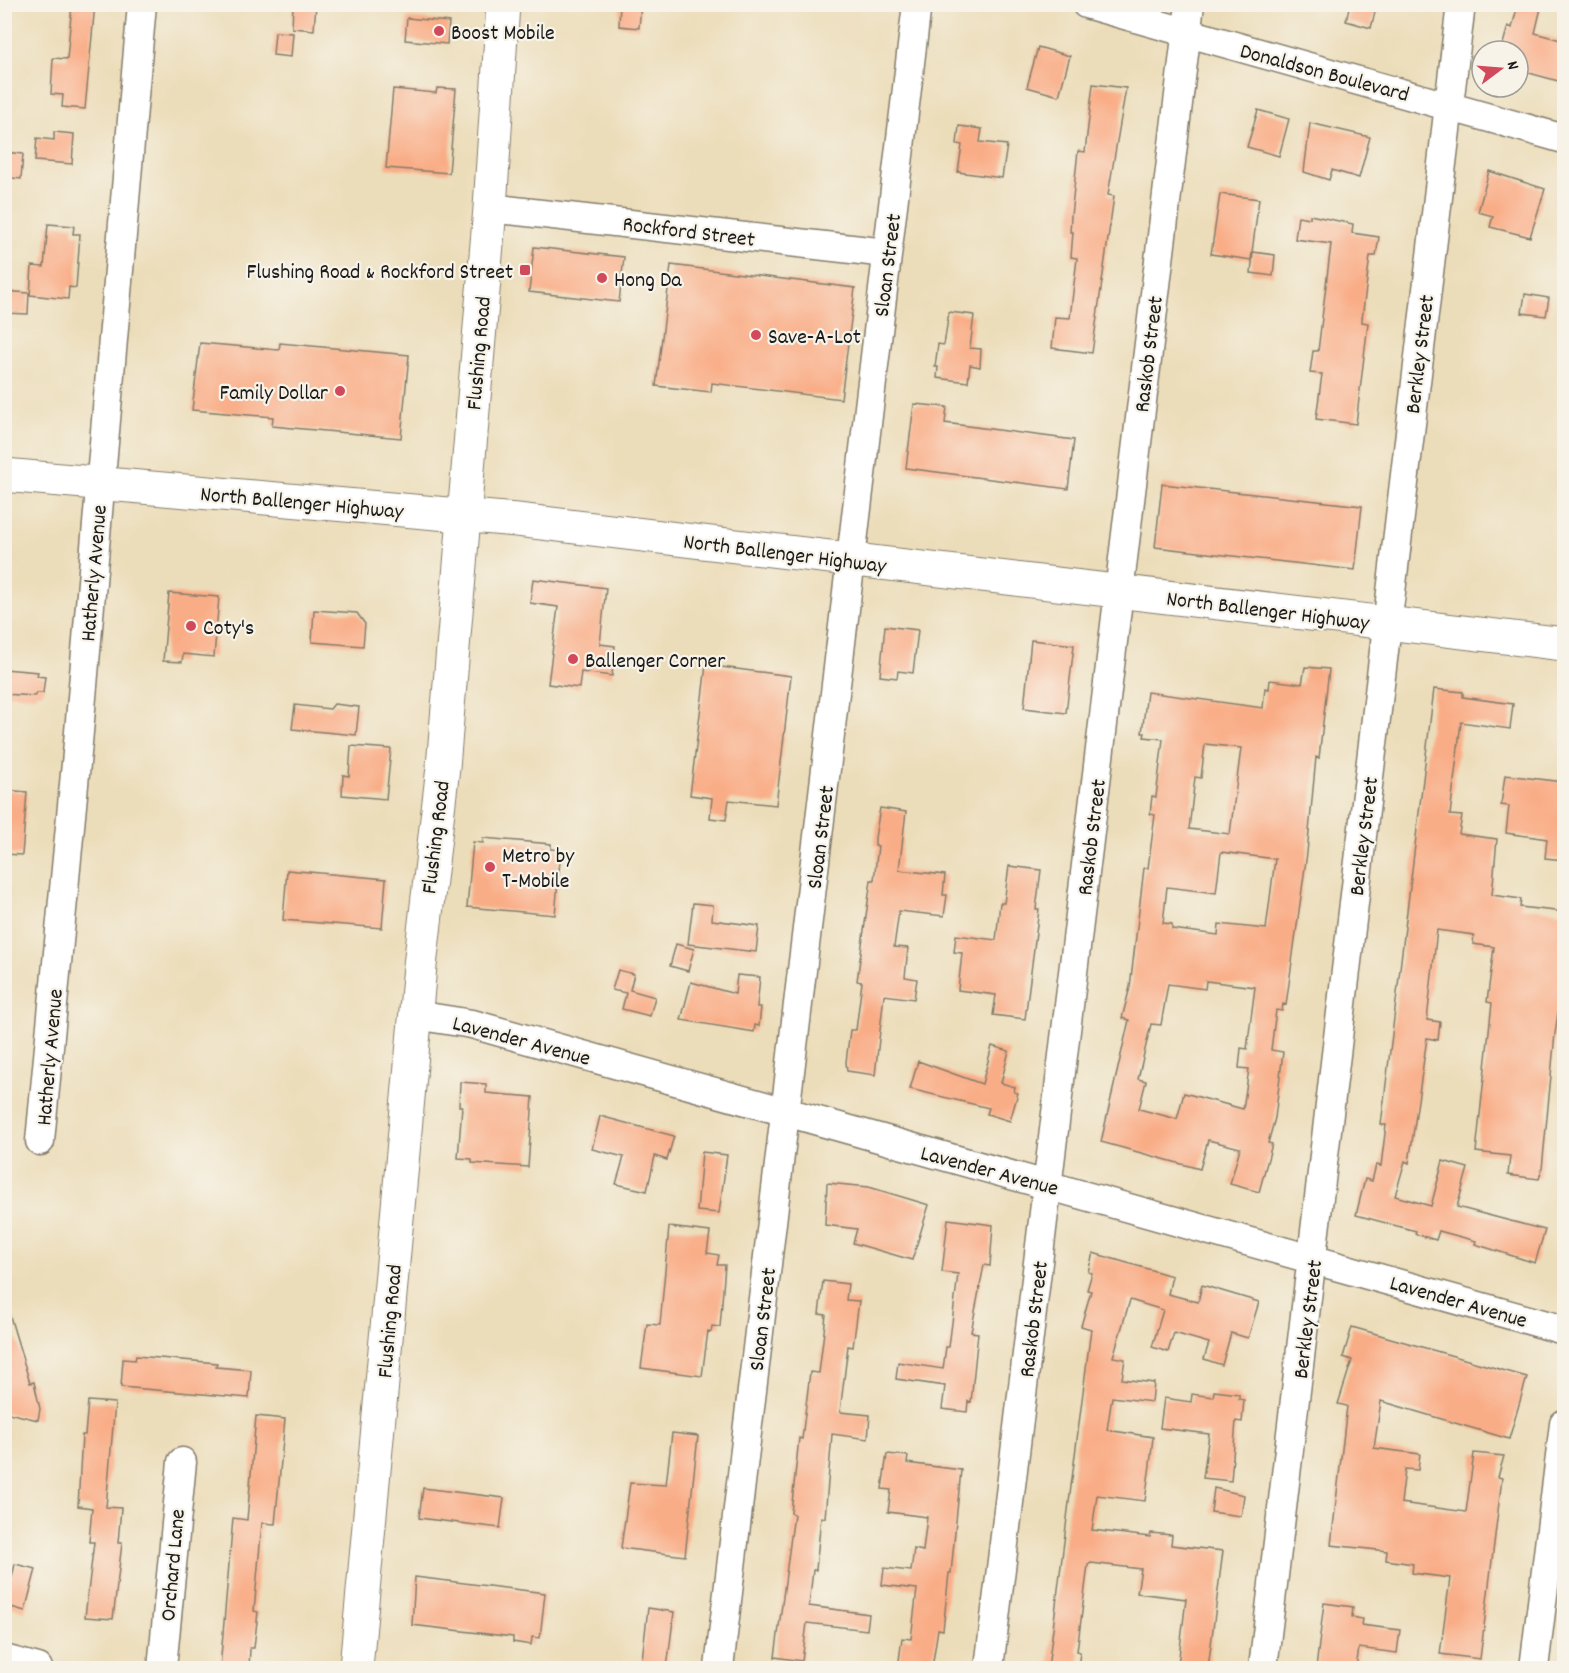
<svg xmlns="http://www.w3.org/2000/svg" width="1569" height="1673" font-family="Dekko,sans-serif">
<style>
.building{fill:#f9ad87;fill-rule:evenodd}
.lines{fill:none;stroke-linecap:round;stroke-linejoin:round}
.minor-casing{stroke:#847c6b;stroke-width:31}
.major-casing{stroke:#847c6b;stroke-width:35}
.minor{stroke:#fff;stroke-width:28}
.major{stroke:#fff;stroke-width:33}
.poi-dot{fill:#d1495b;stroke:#f7f3e8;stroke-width:2}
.labels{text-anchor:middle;stroke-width:4.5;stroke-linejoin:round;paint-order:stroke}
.poi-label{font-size:22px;fill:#1c1c1c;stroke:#f7f3e8;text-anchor:start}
.street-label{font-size:22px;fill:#1c1c1c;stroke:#f7f3e8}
</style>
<rect width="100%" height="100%" fill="#f7f3e8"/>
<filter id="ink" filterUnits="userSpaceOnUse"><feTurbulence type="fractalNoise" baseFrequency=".0167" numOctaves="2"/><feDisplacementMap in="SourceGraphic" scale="12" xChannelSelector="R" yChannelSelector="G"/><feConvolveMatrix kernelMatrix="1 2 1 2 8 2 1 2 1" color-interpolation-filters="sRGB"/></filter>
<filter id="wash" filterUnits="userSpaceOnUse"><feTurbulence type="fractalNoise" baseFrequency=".008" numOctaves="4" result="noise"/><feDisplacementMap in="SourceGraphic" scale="24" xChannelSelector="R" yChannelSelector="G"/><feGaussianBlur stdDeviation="1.35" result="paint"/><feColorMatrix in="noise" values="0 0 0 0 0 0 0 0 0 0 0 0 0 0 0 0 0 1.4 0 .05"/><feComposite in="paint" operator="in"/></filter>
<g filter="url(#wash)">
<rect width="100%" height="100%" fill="#ecddba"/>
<g id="blocks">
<path class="building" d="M72,4h23l-10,105 -23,-2 1,-12 -12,-1 2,-36 14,1z
M293,4h23l-2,26 -22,-2z
M620,4h21l-2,24 -20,-2z
M1350,4h27l-6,24 -25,-7z
M1518,4h24l-7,29 29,8v30l-2,11 -44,-12v-19h-17l7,-25 4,2z
M407,18l42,4 -2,22 -42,-4z
M275,32l18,1 -2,24 -18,-2z
M1038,47l32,9 -11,40 -32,-9z
M1093,84l33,4 -18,107 6,1 -22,157 -40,-5 3,-31 15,1 7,-60 -6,-1 2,-25h-3l1,-16 7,-65 7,1z
M437,88l19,1 -7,84 -63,-5 7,-79 43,4z
M1258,110l31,9 -10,37 -32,-9z
M1310,123l60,14 -11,41 -27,-8 -3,10 -25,-8z
M959,126l23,3 -2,13 27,3 -5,33 -44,-6 4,-27 -5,-1z
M54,132l20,2 -2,30 -37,-3 2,-23 17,2z
M4,152l19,2 -2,25 -17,-2z
M1489,171l56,18 -15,48 -40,-10 3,-11 -15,-4z
M1220,194l39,5 -8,61 -40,-6z
M1310,215l43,9 -1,9 27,4 -3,19h-6l-8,63v3l6,1 -12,101 -40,-5 6,-45 -12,-1 3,-22h5l13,-107 -36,-5 3,-23 12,2z
M48,224l26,2 -1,8h7l-4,54 -7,-1 -1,12 -38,-4 2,-29 12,1z
M534,247l90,10 -5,45 -90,-10z
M1253,252l22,3 -2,21 -22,-3z
M671,265l184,23 -14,111 -129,-16 -1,9 -55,-6z
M4,291l25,2 -1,21 -24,-1z
M1525,294l24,4 -3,18 -24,-3z
M949,312l25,3 -4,33 11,1 -1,18 -10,-2 -2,17 -31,-4 1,-11h-3l3,-23 6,1z
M200,343l79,7 1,-7 129,12 -8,83 -129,-12 1,-9 -81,-7z
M914,404l33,3 -2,16 129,17 -6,49 -162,-21z
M1162,484l200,22 -7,64 -200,-23z
M533,579l73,9 -6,56 15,2 -3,30 -31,-4 -2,16 -31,-4 10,-77 -28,-4z
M169,593l50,4 -5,60 -31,-3 -1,8 -19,-1z
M314,610l43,3 8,11 -2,22 -51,-4z
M885,626l33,4 -5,43 -15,-2 -1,7 -17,-2z
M1031,640l43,5 -8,68 -42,-5z
M706,665l85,11 -15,129 -47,-5 -3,20 -16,-2 2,-20 -22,-3z
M1305,667l24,2 -10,89 -3,-1 -9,96 -21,152 -3,-1 -1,7 -6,-1 -5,40 12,2 -8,66 -7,25 4,1 -13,48 -29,-8 10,-36 -32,-8 -8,29 -99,-27 28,-122 -7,-2 8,-31 14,-119h4l7,-53 -5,-1 2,-18 4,1 7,-58 -19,-2 1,-4h-3l5,-41 116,16 2,-20 4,1 1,-9 32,4zM1205,744l36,4 -11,86 -41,-5 6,-52 6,1zM1221,852l54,7 -9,70 -47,-5 -1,11 -46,-6v-5l-9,-1 4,-36 49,6zM1206,981l49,6 -8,62 -6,-1 -2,20 10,1 -6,40 -59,-16 -7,26 -38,-10 7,-28 -8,-2 13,-55 10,1 7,-41 37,5z
M4,669l34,3 -1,4 8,1 -2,16h-7l-1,3 -31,-2z
M1434,689l29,3v5l50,7 -3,25 -49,-7 -11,93 12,1 -3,18 38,5 -5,56 29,4 -1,8 44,5v59l-9,63 -13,135 -3,10 -31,-4 2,-19 -34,-4 16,-149 -5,-1 7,-55 -21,-3 1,-9 -37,-5 -10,90 13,2 -2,18 -11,-2 -18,125 -4,-2 -10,35 36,10 12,-45 25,7 -11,39 88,23 -10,33 -60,-19 1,-3 -37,-10 -3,9 -21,-6 1,-3 -60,-16 9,-36 7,2 4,-16 5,1 5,-41h-5z
M334,704l25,3 -3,28 -64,-6 3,-24 35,4z
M351,746l40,3 -5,50 -44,-4 1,-20 6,1z
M1505,775l59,7v78l-19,-2 2,-19 -41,-6 3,-27 -8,-1z
M4,790l23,2 -5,63 -18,-1z
M880,808l26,4 -7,58 46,5 -2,20h4l-3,21 -45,-5 -5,36 14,1 -3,29 12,2 -3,20 -30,-4 -9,80 -28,-4 -1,-9 4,-32h6l6,-48 -5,-1 14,-101h3l4,-34h-3v-8z
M483,838l68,6v5l10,1 -6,65 -88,-8 6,-65 10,1z
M1009,866l32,4 -5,39h3l-14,110 -32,-4 3,-20 -38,-5 4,-37 -8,-1 2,-17 40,5 4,-37h4z
M287,870l99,9 -4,49 -99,-8z
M693,903l20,2 -1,15 47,6 -3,26 -68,-8z
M676,944l18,5 -6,22 -18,-5z
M618,970l16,4 -4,16 25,7 -5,19 -28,-7 4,-16 -14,-3z
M737,975l23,2 -3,30h4l-2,19 -4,-1 -1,7 -73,-12 10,-38 44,12z
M992,1046l17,5 -8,32 14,4 -1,5 4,1 -8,28 -23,-7 2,-6 -79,-19 8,-28 64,23z
M460,1082l26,2v9l47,4 -5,70 -56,-4v-4l-14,-1 4,-52h-3z
M600,1116l74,20 -7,24 -12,-4 -8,35 -31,-7 8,-27 -32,-8z
M702,1152l25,3 -8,58 -22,-2z
M827,1183l42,4 60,18 -17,55 -59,-17 4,-14 -32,-4z
M948,1219l45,6 -3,41 -6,-1 -13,67 7,1 -7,69 -3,-1 -1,11 -25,-3 3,-23 -49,-7 2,-17 45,7 3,-22h3l9,-73 -16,-2z
M669,1227l41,5 -3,21 12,2 -2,10h8l-5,62 -8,-1 -1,6 -3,-1 -6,45 -61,-8 6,-44 13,1z
M1093,1253l79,23 -4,18 30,8 4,-17 57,17 -11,36 -17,-5 -9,32 -18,-6 5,-16 -35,-10 -6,19 -16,-5 11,-37 -33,-10 -17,57 12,2 -3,20 32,4 -2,19 -40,-5 -5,33 46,7 -3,28 -5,36 -48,-6 -5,35 58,7 1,-4 21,2 -1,10 52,6 -15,117 -30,-3 8,-66 -49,-6 4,-24 -50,-6 -3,2 -11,86 3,1 -2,16h-30l43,-339 -10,-3 10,-35 -4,-1 5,-17 -4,-1z
M823,1281l25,3 -2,16 13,1 -6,46 -5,-1 -8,66 30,3 -2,24 -36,-5 -7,84 -4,-1 -5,53h-3l-4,36 60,8 -2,16 -60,-7 -5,38 -27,-4 19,-143 -3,-1 8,-75 3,1 8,-67 9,1 7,-58 -7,-1z
M9,1313l21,70 4,-1 6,27 -2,11 -34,-8v-98z
M1352,1327l175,50 -18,62 -128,-38 -7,47 46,6 -2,16 -13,-1 -4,34 65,9 8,-59 30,3 -6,21 4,1 -22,181 -40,-5 10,-76 -38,-5 1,-9 -27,-4 1,-9 -56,-6 16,-139 -9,-2 14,-44 -9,-3z
M136,1356l81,7 -1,4 35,3 -2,28 -128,-11 2,-28 12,1z
M1214,1391l25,3v5l5,1 -2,22 -6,-1 -5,60 -28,-3 6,-44 -49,-6 4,-30 27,4 1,-8 21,3z
M88,1401l27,2 -9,104 15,1 -3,35h4l-9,76 -28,-2 9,-75h-5l3,-34 -14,-2 4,-71h3z
M256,1416l29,3 -10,105 -13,-1 -8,88 4,1 -4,36h-4l-1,20h-29l13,-150 14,2z
M672,1433l26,3 -13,120 -64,-8 9,-65 36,2z
M887,1454l21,2 -1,7 54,7 -10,103h-2l-6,57 -5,-1 -6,39h-34l4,-30 9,1 6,-50 -35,-4 2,-17 27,3 3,-22 9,2 4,-34 -39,-5 3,-22 -9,-1z
M423,1488l81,10 -4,30 -81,-10z
M1214,1488l30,7 -3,21 -30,-4z
M15,1564l21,5 -11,42 -21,-6v-30l8,2z
M415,1577l130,16 -5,45 -8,-1 -1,8 -18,-3v-5l-101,-12z
M1324,1603l29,4 -1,10 10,2 -1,6 39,5 -3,23 -38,-5 -3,20h-40z
M648,1608l26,4 -7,56h-26z"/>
</g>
</g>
<g filter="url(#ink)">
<use href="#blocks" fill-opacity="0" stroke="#847c6b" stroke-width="1.5"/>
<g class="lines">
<defs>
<path id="minor" d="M1086,4l478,135
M490,208l397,45
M415,1015l57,9 1092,306
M40,1141l39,-409 63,-728
M4,1659l34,9
M162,1668l20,-206
M719,1668l198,-1664
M989,1668l201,-1664
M1263,1668l198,-1664
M1534,1668l30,-244"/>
<path id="major" d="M4,475l513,45 1047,124
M356,1668l64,-702 23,-199 47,-559 13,-204"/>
</defs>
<use href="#minor" class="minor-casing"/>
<use href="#major" class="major-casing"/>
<use href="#minor" class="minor"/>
<use href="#major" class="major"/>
</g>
</g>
<g class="poi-dot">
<circle cx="439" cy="31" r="6"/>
<rect x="519" y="264" width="12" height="12" rx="3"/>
<circle cx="602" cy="278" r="6"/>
<circle cx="756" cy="335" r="6"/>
<circle cx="340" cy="391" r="6"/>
<circle cx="191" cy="626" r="6"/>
<circle cx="573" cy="659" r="6"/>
<circle cx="490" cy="867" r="6"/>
</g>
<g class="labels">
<g class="poi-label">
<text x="451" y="39">Boost Mobile</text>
<text x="513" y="278" text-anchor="end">Flushing Road &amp; Rockford Street</text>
<text x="614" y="286">Hong Da</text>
<text x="768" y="343">Save-A-Lot</text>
<text x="328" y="399" text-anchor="end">Family Dollar</text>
<text x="203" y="634">Coty's</text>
<text x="585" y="667">Ballenger Corner</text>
<text x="502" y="862">Metro by<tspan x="502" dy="25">T-Mobile</tspan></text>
</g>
<g class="street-label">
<text transform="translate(1325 71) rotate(15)" y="8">Donaldson Boulevard</text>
<text transform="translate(689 230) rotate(7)" y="8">Rockford Street</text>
<text transform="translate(886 265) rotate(-83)" y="8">Sloan Street</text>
<text transform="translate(477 353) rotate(-85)" y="8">Flushing Road</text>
<text transform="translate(1147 354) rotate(-83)" y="8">Raskob Street</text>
<text transform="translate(1418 354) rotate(-83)" y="8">Berkley Street</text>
<text transform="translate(302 501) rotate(5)" y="8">North Ballenger Highway</text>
<text transform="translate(785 552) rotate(7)" y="8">North Ballenger Highway</text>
<text transform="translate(92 573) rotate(-85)" y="8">Hatherly Avenue</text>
<text transform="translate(1268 609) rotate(7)" y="8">North Ballenger Highway</text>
<text transform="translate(1362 836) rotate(-83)" y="8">Berkley Street</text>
<text transform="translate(434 837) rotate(-83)" y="8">Flushing Road</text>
<text transform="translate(819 837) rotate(-83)" y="8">Sloan Street</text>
<text transform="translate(1090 837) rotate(-83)" y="8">Raskob Street</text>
<text transform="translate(522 1039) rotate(15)" y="8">Lavender Avenue</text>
<text transform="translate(48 1057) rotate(-85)" y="8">Hatherly Avenue</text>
<text transform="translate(990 1169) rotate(15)" y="8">Lavender Avenue</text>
<text transform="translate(1459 1300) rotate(16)" y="8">Lavender Avenue</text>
<text transform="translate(761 1319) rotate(-83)" y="8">Sloan Street</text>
<text transform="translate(1032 1319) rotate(-83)" y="8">Raskob Street</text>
<text transform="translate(1306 1319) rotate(-83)" y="8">Berkley Street</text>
<text transform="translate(388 1321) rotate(-85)" y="8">Flushing Road</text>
<text transform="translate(171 1565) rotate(-85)" y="8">Orchard Lane</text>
</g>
</g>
<rect width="1569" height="1673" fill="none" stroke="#f7f3e8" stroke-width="24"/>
<g transform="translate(1500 69) rotate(74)"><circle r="28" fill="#f7f3e8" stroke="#9f9d96" stroke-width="1.5"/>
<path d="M0-4.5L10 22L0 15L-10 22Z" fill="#d1495b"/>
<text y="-9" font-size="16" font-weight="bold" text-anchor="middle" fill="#1c1c1c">N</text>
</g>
</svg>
